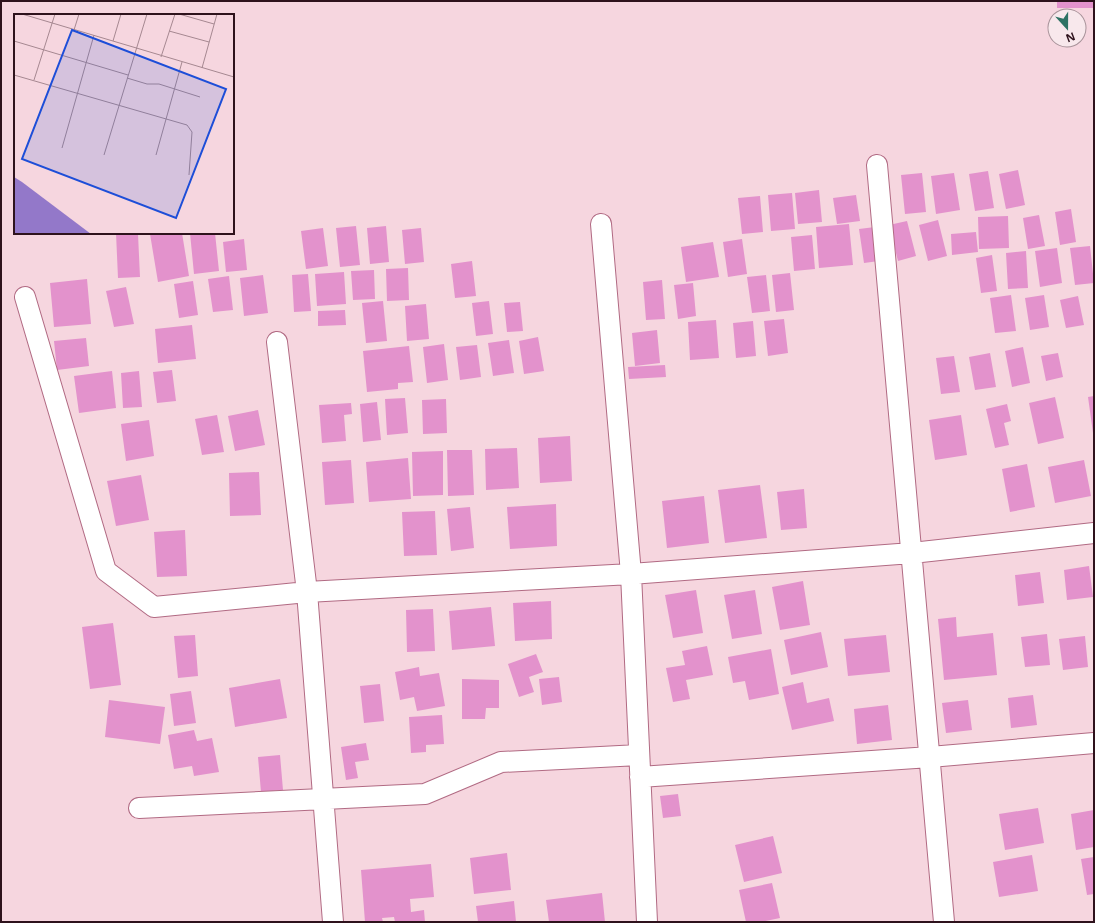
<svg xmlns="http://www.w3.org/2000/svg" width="1095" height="923" font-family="'Noto Sans',sans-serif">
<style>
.building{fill:#e392cc}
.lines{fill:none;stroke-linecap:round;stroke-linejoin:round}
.street-casing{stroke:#b16a83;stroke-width:22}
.street{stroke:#fff;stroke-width:20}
.inset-road{fill:none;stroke:#a68891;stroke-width:1}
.view{fill:#1d4ed8;fill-opacity:0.15;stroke:#1d4ed8;stroke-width:2}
.inset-edge{fill:none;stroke:#2e121c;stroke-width:2}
</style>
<rect width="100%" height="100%" fill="#f6d6df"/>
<path class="building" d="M1057,1h37v7h-37z
M1018,170l7,35 -19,4 -7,-35z
M988,171l6,37 -19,3 -6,-37z
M922,173l4,39 -21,2 -4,-39z
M954,173l6,37 -24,4 -5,-38z
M819,190l3,32 -24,2 -3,-31z
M792,193l3,36 -24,2 -3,-36z
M856,195l4,26 -23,3 -4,-26z
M760,196l3,36 -21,2 -4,-36z
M1071,209l5,33 -16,3 -5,-33z
M1039,215l6,31 -17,3 -5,-31z
M1008,216l1,32 -30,1 -1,-32z
M938,220l9,36 -19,5 -9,-36z
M907,221l9,35 -18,5 -9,-36z
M849,224l4,41 -34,3 -3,-41z
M356,226l4,39 -20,2 -4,-39z
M386,226l3,36 -19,2 -3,-36z
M875,227l4,34 -15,2 -5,-34z
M323,228l5,38 -22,3 -5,-38z
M421,228l3,34 -19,2 -3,-34z
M976,232l2,20 -26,3 -1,-21z
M116,233h24l-2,1 2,43 -22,1z
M155,233h27l7,43 -31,6 -8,-48z
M190,233h25l4,38 -25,3z
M812,235l3,34 -21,2 -3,-34z
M244,239l3,31 -21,2 -3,-30z
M742,239l5,35 -19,3 -5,-35z
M713,242l6,35 -33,5 -5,-35z
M1090,246l4,37 -19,2 -5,-37z
M1057,248l5,35 -22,4 -5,-36z
M1026,251l2,37 -20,1 -2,-36z
M992,255l5,36 -16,2 -5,-35z
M472,261l4,35 -21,2 -4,-34z
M408,268l1,32 -22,1 -1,-32z
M374,270l1,29 -22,1 -2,-29z
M344,272l2,32 -29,2 -2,-32z
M790,273l4,37 -18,2 -4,-37z
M308,274l3,37 -17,1 -2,-37z
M263,275l5,38 -24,3 -4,-38z
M766,275l4,36 -18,2 -5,-36z
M229,276l4,34 -20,2 -5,-33z
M87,279l4,45 -37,3 -4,-44z
M662,280l3,39 -19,1 -3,-38z
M193,281l5,34 -19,3 -5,-34z
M693,283l3,33 -18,3 -4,-34z
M126,287l8,37 -20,3 -8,-36z
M1011,295l5,36 -21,2 -5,-35z
M1044,295l5,32 -19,3 -5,-32z
M1078,296l6,29 -18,3 -6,-28z
M383,301l4,40 -21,2 -4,-40z
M489,301l4,33 -17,2 -4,-33z
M520,302l3,29 -16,1 -3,-29z
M426,304l3,35 -22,2 -2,-35z
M345,310l1,15 -28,1v-15z
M784,319l4,34 -20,3 -4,-35z
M716,320l3,38 -29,2 -2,-38z
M753,321l3,35 -20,2 -3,-35z
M192,325l4,34 -38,4 -3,-34z
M657,330l3,33 -25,3 -3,-33z
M538,337l6,34 -20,3 -5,-33z
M86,338l3,28 -32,4 -3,-29z
M509,340l5,33 -21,3 -5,-33z
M444,344l4,36 -21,3 -4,-36z
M477,345l4,32 -21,3 -4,-33z
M409,346l4,36 -15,1v6l-31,3 -4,-41z
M1023,347l7,36 -18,4 -7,-36z
M990,353l6,34 -21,3 -6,-33z
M1058,353l5,24 -17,4 -5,-25z
M954,356l6,36 -19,2 -5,-36z
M665,365l1,12 -37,2 -1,-12z
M172,370l4,31 -19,2 -4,-31z
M112,371l4,37 -37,5 -5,-37z
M139,371l3,36 -19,1 -2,-35z
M1094,396v37h-1l-5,-36z
M1055,397l9,41 -26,6 -9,-41z
M405,398l3,35 -21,2 -2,-36z
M446,399l1,34 -24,1 -1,-34z
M377,402l4,38 -18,2 -3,-38z
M351,403l1,11 -8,1 2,26 -24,2 -3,-38z
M1007,404l4,17 -7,2 5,22 -14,3 -9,-39z
M258,410l7,35 -30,6 -7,-35z
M217,415l7,37 -22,3 -7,-36z
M961,415l6,40 -32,5 -6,-40z
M149,420l5,36 -28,5 -5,-37z
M570,436l2,45 -32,2 -2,-45z
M517,448l2,40 -33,2 -1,-41z
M447,450h25l2,45 -26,1z
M443,451v44l-30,1 -1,-44z
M408,458l3,41 -42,3 -3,-40z
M351,460l3,43 -29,2 -3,-43z
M1084,460l7,36 -36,7 -7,-36z
M1027,464l8,43 -25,5 -8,-43z
M259,472l2,43 -31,1 -1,-43z
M141,475l8,45 -33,6 -9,-45z
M760,485l7,53 -42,5 -7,-53z
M804,489l3,39 -26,2 -4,-38z
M704,496l5,47 -42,5 -5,-47z
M556,504l1,42 -47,3 -3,-42z
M470,507l4,41 -23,3 -4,-42z
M435,511l2,44 -33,1 -2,-44z
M185,530l2,46 -30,1 -3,-45z
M1089,566l4,31 -26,3 -3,-30z
M1040,572l4,31 -26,3 -3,-31z
M803,581l7,44 -30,5 -8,-43z
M696,590l7,43 -30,5 -8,-43z
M755,590l7,44 -30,5 -8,-44z
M551,601l1,38 -37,2 -2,-38z
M491,607l4,39 -43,4 -3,-39z
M433,609l2,42 -28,1 -1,-42z
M956,617l1,20 36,-4 4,42 -53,5 -6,-61z
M113,623l8,62 -31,4 -8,-62z
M821,632l7,35 -37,8 -7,-35z
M1047,634l3,31 -25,2 -4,-30z
M195,635l3,41 -20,2 -4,-42z
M886,635l4,37 -42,4 -4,-37z
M1085,636l3,31 -25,3 -4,-31z
M707,646l6,29 -27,5 4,19 -17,3 -7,-34 19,-3 -3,-14z
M771,649l8,45 -30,6 -4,-19 -12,2 -5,-26z
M536,654l7,18 -14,5 5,15 -15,5 -11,-33z
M419,667l1,9 19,-3 6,33 -28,5 -3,-14 -14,3 -5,-28z
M559,677l3,25 -20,3 -3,-26z
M280,679l7,39 -52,9 -6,-39z
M462,679l37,1v28h-13l-1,11h-23z
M803,682l4,21 22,-5 5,23 -42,9 -10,-43z
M380,684l4,37 -20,2 -4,-37z
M191,691l5,32 -22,3 -4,-32z
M1033,695l4,30 -26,3 -3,-30z
M109,700l56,7 -5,37 -55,-7z
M968,700l4,30 -26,3 -4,-30z
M888,705l4,35 -35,4 -3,-35z
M442,715l2,29 -18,1v7l-15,1 -2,-36z
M194,730l3,11 15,-3 7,34 -25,4 -2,-10 -18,3 -6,-34z
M366,743l3,17 -14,2 3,16 -12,2 -5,-33z
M280,755l3,35 -22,2 -3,-35z
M678,794l3,22 -18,2 -3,-22z
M1038,808l6,35 -39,7 -6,-36z
M1094,810v37l-18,3 -5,-36z
M773,836l9,37 -38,9 -9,-37z
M507,853l4,37 -37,4 -4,-36z
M1032,855l6,36 -39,6 -6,-35z
M1094,857v37l-7,1 -6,-36z
M431,864l3,33 -24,2 1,13 13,-2 1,12h-30l-1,-5 -12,1 1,4h-18l-4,-52z
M772,883l8,35 -19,4h-15l-7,-32z
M602,893l3,29h-56l-3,-22z
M514,901l2,21h-38l-2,-16z"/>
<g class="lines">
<defs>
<path id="street" d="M877,165l67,757
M601,224l30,350 16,348
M25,297l81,274 48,36 153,-15 324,-18 281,-21 182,-20
M277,342l30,250 26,330
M640,777l290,-20 164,-14
M139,808l286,-14 76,-32 138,-7"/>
</defs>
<use href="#street" class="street-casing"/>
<use href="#street" class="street"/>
</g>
<g transform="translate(14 14)">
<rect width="220" height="220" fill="#f6d6df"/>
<path d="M0,163l8,5 69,52h-77z" fill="#9378c9"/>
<path class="inset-road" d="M8,0l212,63M165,0l35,10M60,16l5,-16M155,17l40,11M0,27l114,34M99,27l8,-27M147,43l14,-43M188,54l15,-54M0,61l173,50 5,7 -3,43M113,64l20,6h12l41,13M20,66l21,-66M48,134l32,-113M90,141l43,-141M142,141l26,-93"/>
<path class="view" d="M58,16l154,59 -50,129 -154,-59z"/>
<rect width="220" height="220" class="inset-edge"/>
</g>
<rect width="1095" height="923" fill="none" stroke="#2e121c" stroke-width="4"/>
<g transform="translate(1067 28) rotate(159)"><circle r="19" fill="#f8e8ec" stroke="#a79299"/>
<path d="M0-3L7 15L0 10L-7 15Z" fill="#2e7264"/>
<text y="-6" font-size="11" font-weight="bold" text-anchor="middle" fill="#2e121c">N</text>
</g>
</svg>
